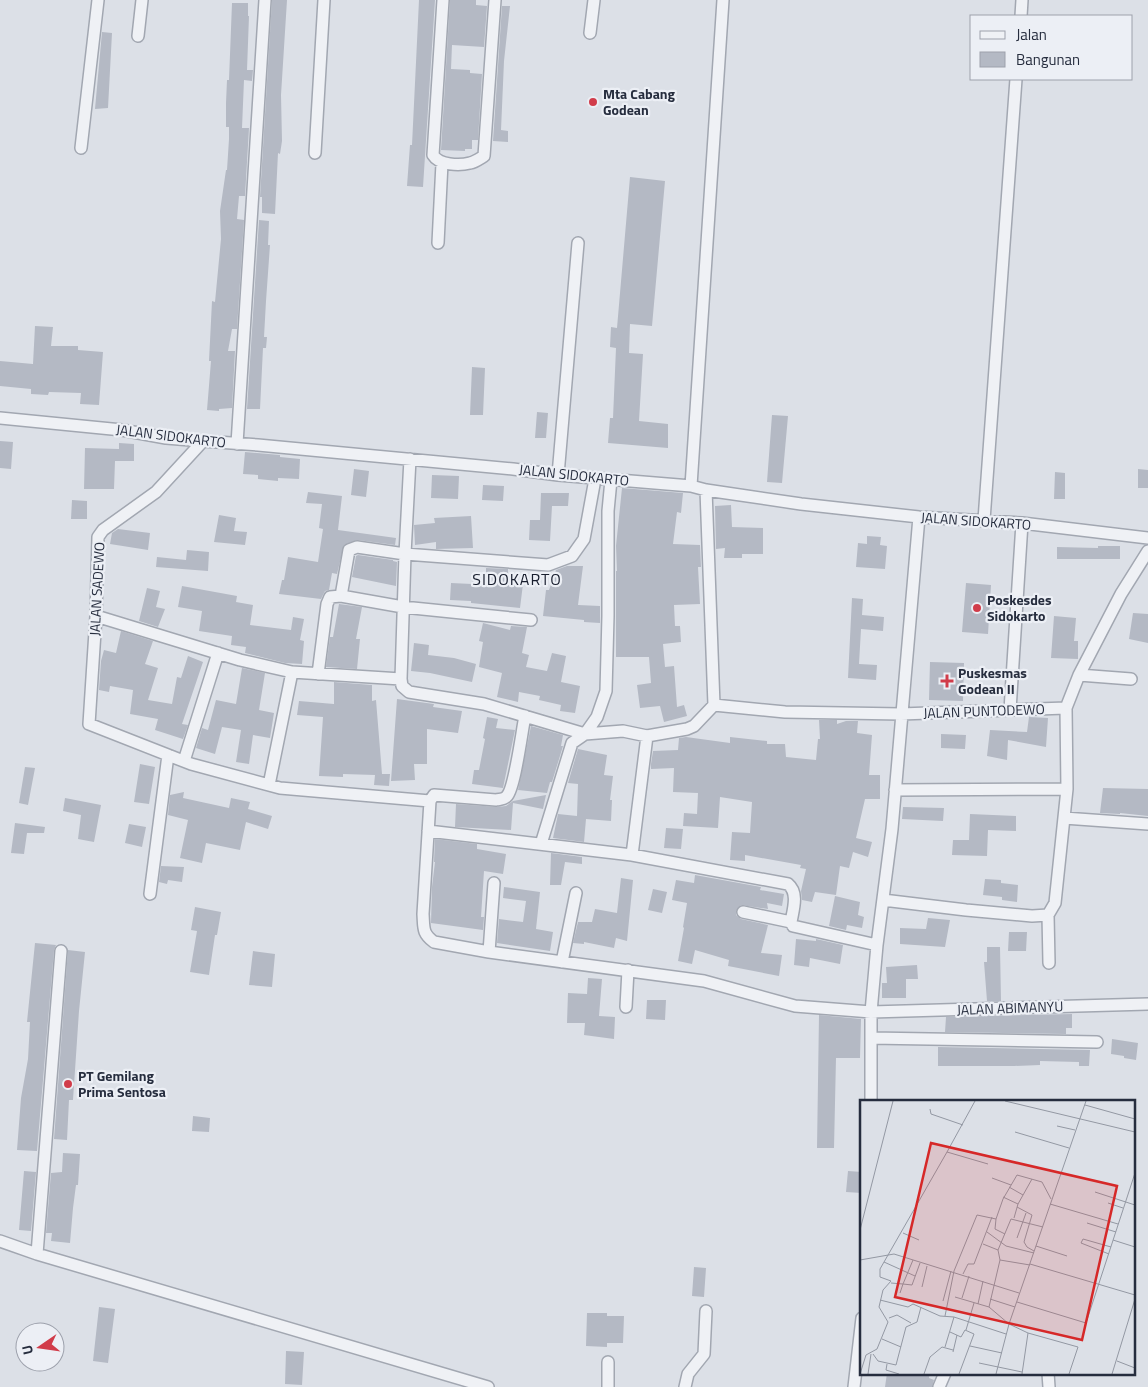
<svg xmlns="http://www.w3.org/2000/svg" width="1148" height="1387" font-family="'Titillium Web',sans-serif">
<style>
.building{fill:#b4b9c4}
.lines{fill:none;stroke-linecap:round;stroke-linejoin:round}
.street-casing{stroke:#a2a7b1;stroke-width:14}
.street{stroke:#eff1f5;stroke-width:11}
.poi-dot{fill:#d13c4a;stroke:#eceff5;stroke-width:2}
.labels{text-anchor:middle;stroke-width:4.5;stroke-linejoin:round;paint-order:stroke}
.poi-label{font-size:14px;font-weight:bold;fill:#262d3e;stroke:#eceff5;text-anchor:start}
.street-label{font-size:14px;fill:#262d3e;stroke:#eceff5}
.quarter-label{font-size:16px;letter-spacing:1px;fill:#181e2e;stroke:#eceff5}
.inset-road{fill:none;stroke:#9398a3;stroke-width:1}
.view{fill:#d62828;fill-opacity:0.15;stroke:#d62828;stroke-width:2.5}
.inset-edge{fill:none;stroke:#262d3e;stroke-width:2.5}
</style>
<rect width="100%" height="100%" fill="#dce0e7"/>
<path class="building" d="M272,0h15l-6,95 1,46 -2,13 -2,-1 -3,61 -13,-1v-16h-2z
M419,0h16l-12,187 -16,-1 3,-41h2z
M450,0h26v5l11,1 -3,41 -32,-2 -1,24 19,1v3l12,1 -4,66h-6v9h-7v2l-24,-1z
M232,3h16v13h1l-2,54h6l-1,11 -8,-1 -2,48h7l-4,68h-6l-2,23 7,1 -7,109h-5l-4,22h7l-3,57 -13,1v2l-12,-1 4,-49h-2l3,-60 3,1 6,-63 -1,-28 6,-41h1l2,-31v-12h-3v-24l1,-23h2z
M502,6h8l-6,55 -3,69 7,1v11l-15,-1z
M102,32l10,1 -4,75 -13,1z
M630,177l35,4 -13,145 -22,-2 -1,29 14,1 -4,67 29,3v24l-60,-5 2,-25h3l3,-70 -6,-1 1,-20 6,1z
M259,220l10,1 -1,24h2l-4,56 -2,36h3l-1,11h-3l-3,61h-13z
M35,326l18,1 -2,19h27v4l25,2 -4,53 -19,-1 1,-11 -32,-1 -1,3 -17,-1v-5l-31,-3v-25l33,3z
M472,367l13,1 -2,47h-13z
M537,412l11,1 -2,25h-11z
M772,415l16,1 -6,67 -15,-1z
M0,441l13,1 -2,27 -11,-1z
M119,443l15,1v17h-19l-1,28h-30l1,-41 34,1z
M245,452l35,3v2l20,2 -1,20 -21,-1v3l-20,-2v-4l-15,-1z
M354,469l15,2 -3,26 -15,-2z
M1138,469l10,1v18h-10z
M1055,472l10,1v26h-11z
M432,475l27,1 -1,23 -27,-1z
M483,485l21,1 -1,15 -21,-1z
M622,488l61,5 -2,20 -4,-1 -4,32 27,1 1,22h-3l2,37 -26,1 1,21h5l1,16 -18,2 2,23 9,-1 3,41 7,-2 3,11 -23,6 -4,-16 -20,2 -3,-23 14,-2 -2,-26h-33v-86h1l-1,-25z
M308,492l34,4 -4,34 58,8 -1,7 -37,-5 -14,5 -7,29 -5,-1 -3,17 -4,1 -4,8 -42,-5 3,-14h2l4,-23 30,5 5,-33 -4,-1 3,-24 -16,-1z
M541,493h28l-1,13h-16l-2,35 -21,-1 1,-20h10z
M72,500l15,1v18h-16z
M731,505l1,22 31,1v26h-21v4h-18l1,-10 -9,1 -1,-43z
M219,515l17,3 -2,13 13,1 -2,13 -31,-3z
M471,516l2,32 -37,1v-7l-21,3 -1,-20 21,-2 -1,-5z
M118,529l32,4 -2,17 -38,-6 2,-11z
M867,536l14,1 -1,8 7,1 -2,23 -29,-2 2,-24 9,1z
M1098,546h22v13h-63v-12l41,1z
M187,550l22,2 -1,19 -52,-4 1,-10 29,3z
M358,555l35,5v1l4,1 -1,24 -44,-9 4,-21z
M567,566h16l-5,39 22,1v17l-16,-1v-2l-41,-4 3,-26h3l7,-20z
M486,568l22,1v13l15,2 -3,24 -49,-5v-2l-21,-1 1,-17 21,1 1,-5 13,1z
M966,583l25,2 -3,49 -26,-2z
M182,586l55,10 -1,6 17,3 -3,20 41,5 2,-13 11,2 -4,21 4,1 -2,23 -17,-1 -40,-10 1,-6 -15,-2 1,-9 -33,-5 3,-20 -24,-4z
M147,588l13,3 -4,16 9,2 -7,18 -19,-6z
M852,598l11,1 -1,16 22,2 -1,14 -22,-2 -2,35 18,1 -1,15 -28,-2z
M339,604l23,3 -6,32h4l-3,30 -31,-2 4,-30h3z
M1133,613l15,1v29l-19,-4z
M1054,616l22,2 -2,23h4v18l-27,-1z
M483,623l27,7 1,-4 16,1 -5,26 7,2 -3,12 21,4 5,-18 14,3 -5,26 19,4 -5,27 -15,-2 1,-6 -22,-5 1,-4 -21,-4 -1,10 -21,-5 5,-24 -23,-6 4,-25 -4,-1z
M121,631l32,10 -8,23 13,4 -10,32 24,4 5,-27 4,1 7,-22 15,6 -21,62 6,1 -5,14 -28,-9 3,-11 -28,-5 3,-24 -23,-4 -1,6 -10,-2 2,-29 3,-11 12,3z
M414,643l15,2 -1,10 26,3 22,6 -4,18 -42,-9 -19,-2z
M930,662l34,1 -1,38 -34,-1z
M242,668l23,5 -6,37 15,3 -4,25 -17,-3 -4,29 -13,-2 5,-32 -19,-3 -7,27 -19,-6 6,-20 6,2 8,-30 20,4z
M334,682l38,3v16l4,-1 6,74h8l-1,12 -15,-1 1,-10 -32,-1v3l-24,-1 4,-59 -26,-2 2,-14 35,3z
M397,699l37,5 -1,3 29,4 -4,22 -31,-4v35h-13l1,16 -24,1z
M487,717l11,2 -2,9 19,2 -12,58 -31,-4 2,-14h5l6,-31 -2,-1z
M1029,717l19,1 -2,29 -38,-7 -1,20 -20,-4 3,-26 37,2z
M819,720h18v4l9,-3h12l-1,12 15,2 -3,40h11v24h-15l-9,39 16,4 -4,15 -15,-5 -4,16 -9,-2 -4,29 -21,-3 -3,10 -10,-2 -1,-9 5,-22 -6,-1 1,-3 -56,-10v6l-15,-1 2,-28 18,1 2,-31 -32,-5 -2,31 -35,-2 1,-13 13,1 1,-21 -25,-1 1,-24 -23,1v-5l2,-13 25,-1 1,-12 7,-1 44,6v-6l37,4v3h18l1,13 30,3 2,-21h2z
M531,726l32,9 -2,11h2l-11,36h-2l-3,11 -29,-3z
M941,734l25,1 -1,14 -24,-1z
M578,749l29,6 -3,20 9,1 -3,24h2l-1,21 -25,-2 -2,23 -31,-4 5,-24 19,2 1,-32 -10,-1z
M140,764l15,3 -6,37 -15,-2z
M25,767l10,1 -7,37 -9,-2z
M1103,788l45,1v27l-28,-3v1l-20,-1z
M184,792l-1,6 46,10 2,-10 19,4 -2,7 24,7 -4,13 -22,-7 -6,28 -34,-7 -4,20 -22,-5 8,-38 -20,-5 2,-20z
M546,795l-3,14 -30,-6 -2,27 -56,-3 1,-23 41,3 9,-1 7,-5z
M65,798l36,7 -7,37 -16,-3 3,-24 -18,-4z
M903,807l41,1 -1,13 -41,-2z
M970,814l46,2v15l-28,-1 -1,26 -35,-1 1,-15h16z
M15,823l30,4 -1,6h-17l-3,21 -13,-1z
M129,824l17,3 -4,20 -17,-4z
M666,828l17,1 -2,20 -17,-1z
M435,839l42,5v5l29,5 -3,20 -19,-3 -3,46h3l-1,13 -52,-7 1,-36 3,-25h-1z
M551,853l31,4v7l-17,-2 -4,23h-11z
M161,866l23,1 -2,15 -14,-2 -1,4 -8,-2z
M695,875l66,12 -1,3 24,4 -2,12 -15,-3 1,6 -27,-4 -5,6v4l5,4 27,6 -7,28 21,2 -3,21 -51,-10 1,-6 -34,-10 -3,14 -14,-3 6,-33 -1,-1 4,-24 -15,-3 4,-20 18,3z
M621,878l12,2 -6,61 -11,-3 -2,10 -30,-6v2l-11,-1 5,-21h14l3,-13 22,4z
M985,879l16,1v3l17,2 -1,17 -15,-2v-3l-19,-2z
M504,887l36,5 -4,37 17,3 -3,19 -53,-8 2,-24 24,3 3,-21 -23,-3z
M653,889l14,3 -5,21 -14,-3z
M835,896l25,6 -2,13 6,2 -2,11 -15,-3 -1,5 -17,-4z
M195,907l26,5 -4,23h-2l-6,40 -19,-3 7,-41 -6,-1z
M928,918l22,2 -5,27 -45,-3v-16l26,1z
M1009,932h18l-1,19h-18z
M796,939l20,2v-2l27,6 -3,19 -30,-6 -1,9 -15,-2z
M35,943l21,2 -2,5 -17,201 -20,-1 4,-52 7,-39 2,-37h-3z
M987,947h13l1,54h-14l-3,-39h3z
M68,950l17,2 -6,59 -6,89h-4l-2,40 -13,-1z
M253,951l22,3 -3,33 -23,-2z
M917,965l1,14h-12v19h-24v-15h5l-1,-16z
M588,978l14,1 -3,37 16,1 -1,22 -30,-4 1,-12h-18l1,-30 19,1z
M647,1000h19l-1,20 -19,-1z
M1072,1014v14h-6v6l-121,-2 1,-15z
M819,1015l42,4 -1,39h-24l-2,90h-17z
M1112,1039l26,4 -2,17 -12,-2v-2l-13,-2z
M938,1047l152,3 -1,16h-10v-4l-39,-1v4l-26,1h-76z
M193,1116l17,2 -1,14 -17,-1z
M63,1153l17,1 -2,31h-2l-3,23 -3,35 -19,-2 1,-8h-6l5,-60 11,-1z
M24,1171l12,1 -5,59 -12,-1z
M848,1171l14,1v21l-16,-1z
M694,1267l12,1 -2,29 -12,-1z
M99,1307l16,2 -7,54 -15,-2z
M587,1313h20v3h17l-1,27h-16v4l-21,-1z
M286,1351l18,1 -2,33 -17,-1z
M887,1373h43l-1,5 5,2 -2,7h-47z"/>
<g class="lines">
<defs>
<path id="street" d="M443,0l-10,155c6,10 26,11 37,8 5,-1 9,-4 14,-7l11,-156
M1021,16l1,-16
M590,33l4,-33
M138,36l4,-36
M81,148l17,-148
M315,153l9,-153
M438,243l4,-80
M0,418l122,12 44,8 37,3 55,4 255,24 45,6 133,11 15,4 95,14 118,13 103,6 126,15
M203,441l-47,51 -53,38 -5,7 -2,79 -7,108 102,40 89,24 150,13
M237,444l28,-444
M410,459l-5,95 -4,125 1,7 7,6 75,12 101,30 38,-3 24,5 40,-7 7,-3 20,-21 71,7 116,2 165,-6
M558,475l20,-232
M691,486l32,-486
M706,490l8,215
M984,520l32,-441
M341,596l8,-46 8,-3 48,7 143,11 24,-9 12,-17 11,-60
M96,616l144,44 52,12
M318,674l9,-70 3,-7 11,-1 62,11 128,13
M1079,675l52,4
M1010,710l12,-187
M525,716c-3,14 -10,71 -18,80 -3,4 -7,3 -11,4l-62,-5 -4,6 -7,113c1,14 -1,19 11,28l55,10 215,29 91,25 76,6 277,-8
M184,761l34,-108
M269,785l23,-113 109,7
M895,790l172,-1
M1064,818l84,6
M428,831l204,24 156,29c11,9 5,26 3,38l2,4 84,19
M541,844l31,-101 13,-9 12,-17 9,-26 2,-75v-105l3,-31
M632,855l15,-119
M150,894l18,-139
M883,900l83,10 66,6 16,-1
M743,912l48,10
M489,952l5,-69
M562,962l14,-69
M1049,963l-1,-48 7,-12 12,-114 -1,-81 13,-33 42,-81 27,-43
M626,1007l2,-37
M871,1038l226,4
M871,1101v-89l6,-67 15,-116 27,-312
M0,1241l37,13 24,-303
M37,1254l451,133
M1048,1373l1,14
M608,1387v-25
M685,1387l3,-13 16,-20 2,-43
M854,1387l8,-69
M939,1387l6,-14"/>
</defs>
<use href="#street" class="street-casing"/>
<use href="#street" class="street"/>
</g>
<g class="poi-dot">
<circle cx="593" cy="102" r="5"/>
<circle cx="977" cy="608" r="5"/>
<path d="M944.5 673.5h5v5h5v5h-5v5h-5v-5h-5v-5h5z"/>
<circle cx="68" cy="1084" r="5"/>
</g>
<g class="labels">
<g class="poi-label">
<text x="603" y="99">Mta Cabang<tspan x="603" dy="16">Godean</tspan></text>
<text x="987" y="605">Poskesdes<tspan x="987" dy="16">Sidokarto</tspan></text>
<text x="958" y="678">Puskesmas<tspan x="958" dy="16">Godean II</tspan></text>
<text x="78" y="1081">PT Gemilang<tspan x="78" dy="16">Prima Sentosa</tspan></text>
</g>
<g class="street-label">
<text transform="translate(171 436) rotate(7)" y="5">JALAN SIDOKARTO</text>
<text transform="translate(574 475) rotate(6)" y="5">JALAN SIDOKARTO</text>
<text transform="translate(976 521) rotate(4)" y="5">JALAN SIDOKARTO</text>
<text transform="translate(97 589) rotate(-87)" y="5">JALAN SADEWO</text>
<text transform="translate(984 711) rotate(-2)" y="5">JALAN PUNTODEWO</text>
<text transform="translate(1010 1008) rotate(-2)" y="5">JALAN ABIMANYU</text>
</g>
<g class="quarter-label">
<text x="517" y="585">SIDOKARTO</text>
</g>
</g>
<g transform="translate(860 1100)">
<rect width="275" height="275" fill="#dce0e7"/>
<path class="inset-road" d="M115,1l-28,51 41,12M145,1l130,31M225,5l50,14M70,9l1,5 32,11M197,26l18,4M155,32l54,16M132,78l19,7M149,87l14,8M235,92l40,13M143,97l15,7 -4,14M248,103l15,5M158,104l14,-25M190,104l68,20M157,107l15,8 -8,27 3,5 7,4M136,119l7,-20 14,-24 25,7 9,17M227,123l29,9M0,130l33,-129M127,132l19,14 28,7M43,133l16,7M157,138l9,-25M253,140l22,7M123,144l15,6M176,146l31,10M249,154l-28,-11 2,-4 28,8M0,160l34,-6 125,39M140,160l30,5M24,162l31,14M170,164l105,31M103,174l5,-10h6l18,-47M31,183l12,1 10,-24M62,187l5,-21M40,193l3,-9 9,1 8,-22M95,197l34,10 20,17 19,9 50,14 -9,27M102,198l7,-22M130,199l25,8M20,200l28,7 5,-3 27,12 14,1M83,201l8,-30M157,202l69,21 49,-150M118,204l5,-23M129,207l11,-47 -2,-10 13,-31 32,8M85,216l9,-45 23,-56 19,4 -1,10 10,5M29,218l8,-3 14,8M106,230l8,-27M90,232l11,5 4,-7 9,4 -15,40M22,239l19,8M110,246l32,7M85,247l9,-30 52,17M93,252l4,-17M13,254l5,7 18,4 10,-38 11,-5 4,-15M257,261l18,7M119,263l43,9M27,264l-1,6 13,4M0,274l6,-19 11,-6 11,-27 -9,-15 4,-17 8,-9 -11,-4v-8l67,-117M8,274l3,-20M64,274l6,-17 12,-10 11,3M136,274l13,-50 77,-223M162,274l6,-41M252,274l23,-75"/>
<path class="view" d="M71,43l186,43 -35,154 -187,-43z"/>
<rect width="275" height="275" class="inset-edge"/>
</g>
<rect x="970" y="15" width="162" height="65" fill="#eceff5" stroke="#9da1ac"/>
<rect x="980" y="31" width="25" height="8" fill="#eff1f5" stroke="#9da1ac"/>
<text x="1016" y="40" font-size="15" fill="#262d3e">Jalan</text>
<rect x="980" y="52" width="25" height="15" fill="#b4b9c4" stroke="#9da1ac"/>
<text x="1016" y="65" font-size="15" fill="#262d3e">Bangunan</text>
<g transform="translate(40 1347) rotate(257)"><circle r="24" fill="#eceff5" stroke="#9da1ac"/>
<path d="M0-4L9 19L0 12L-9 19Z" fill="#d13c4a"/>
<text y="-8" font-size="14" font-weight="bold" text-anchor="middle" fill="#262d3e">U</text>
</g>
</svg>
